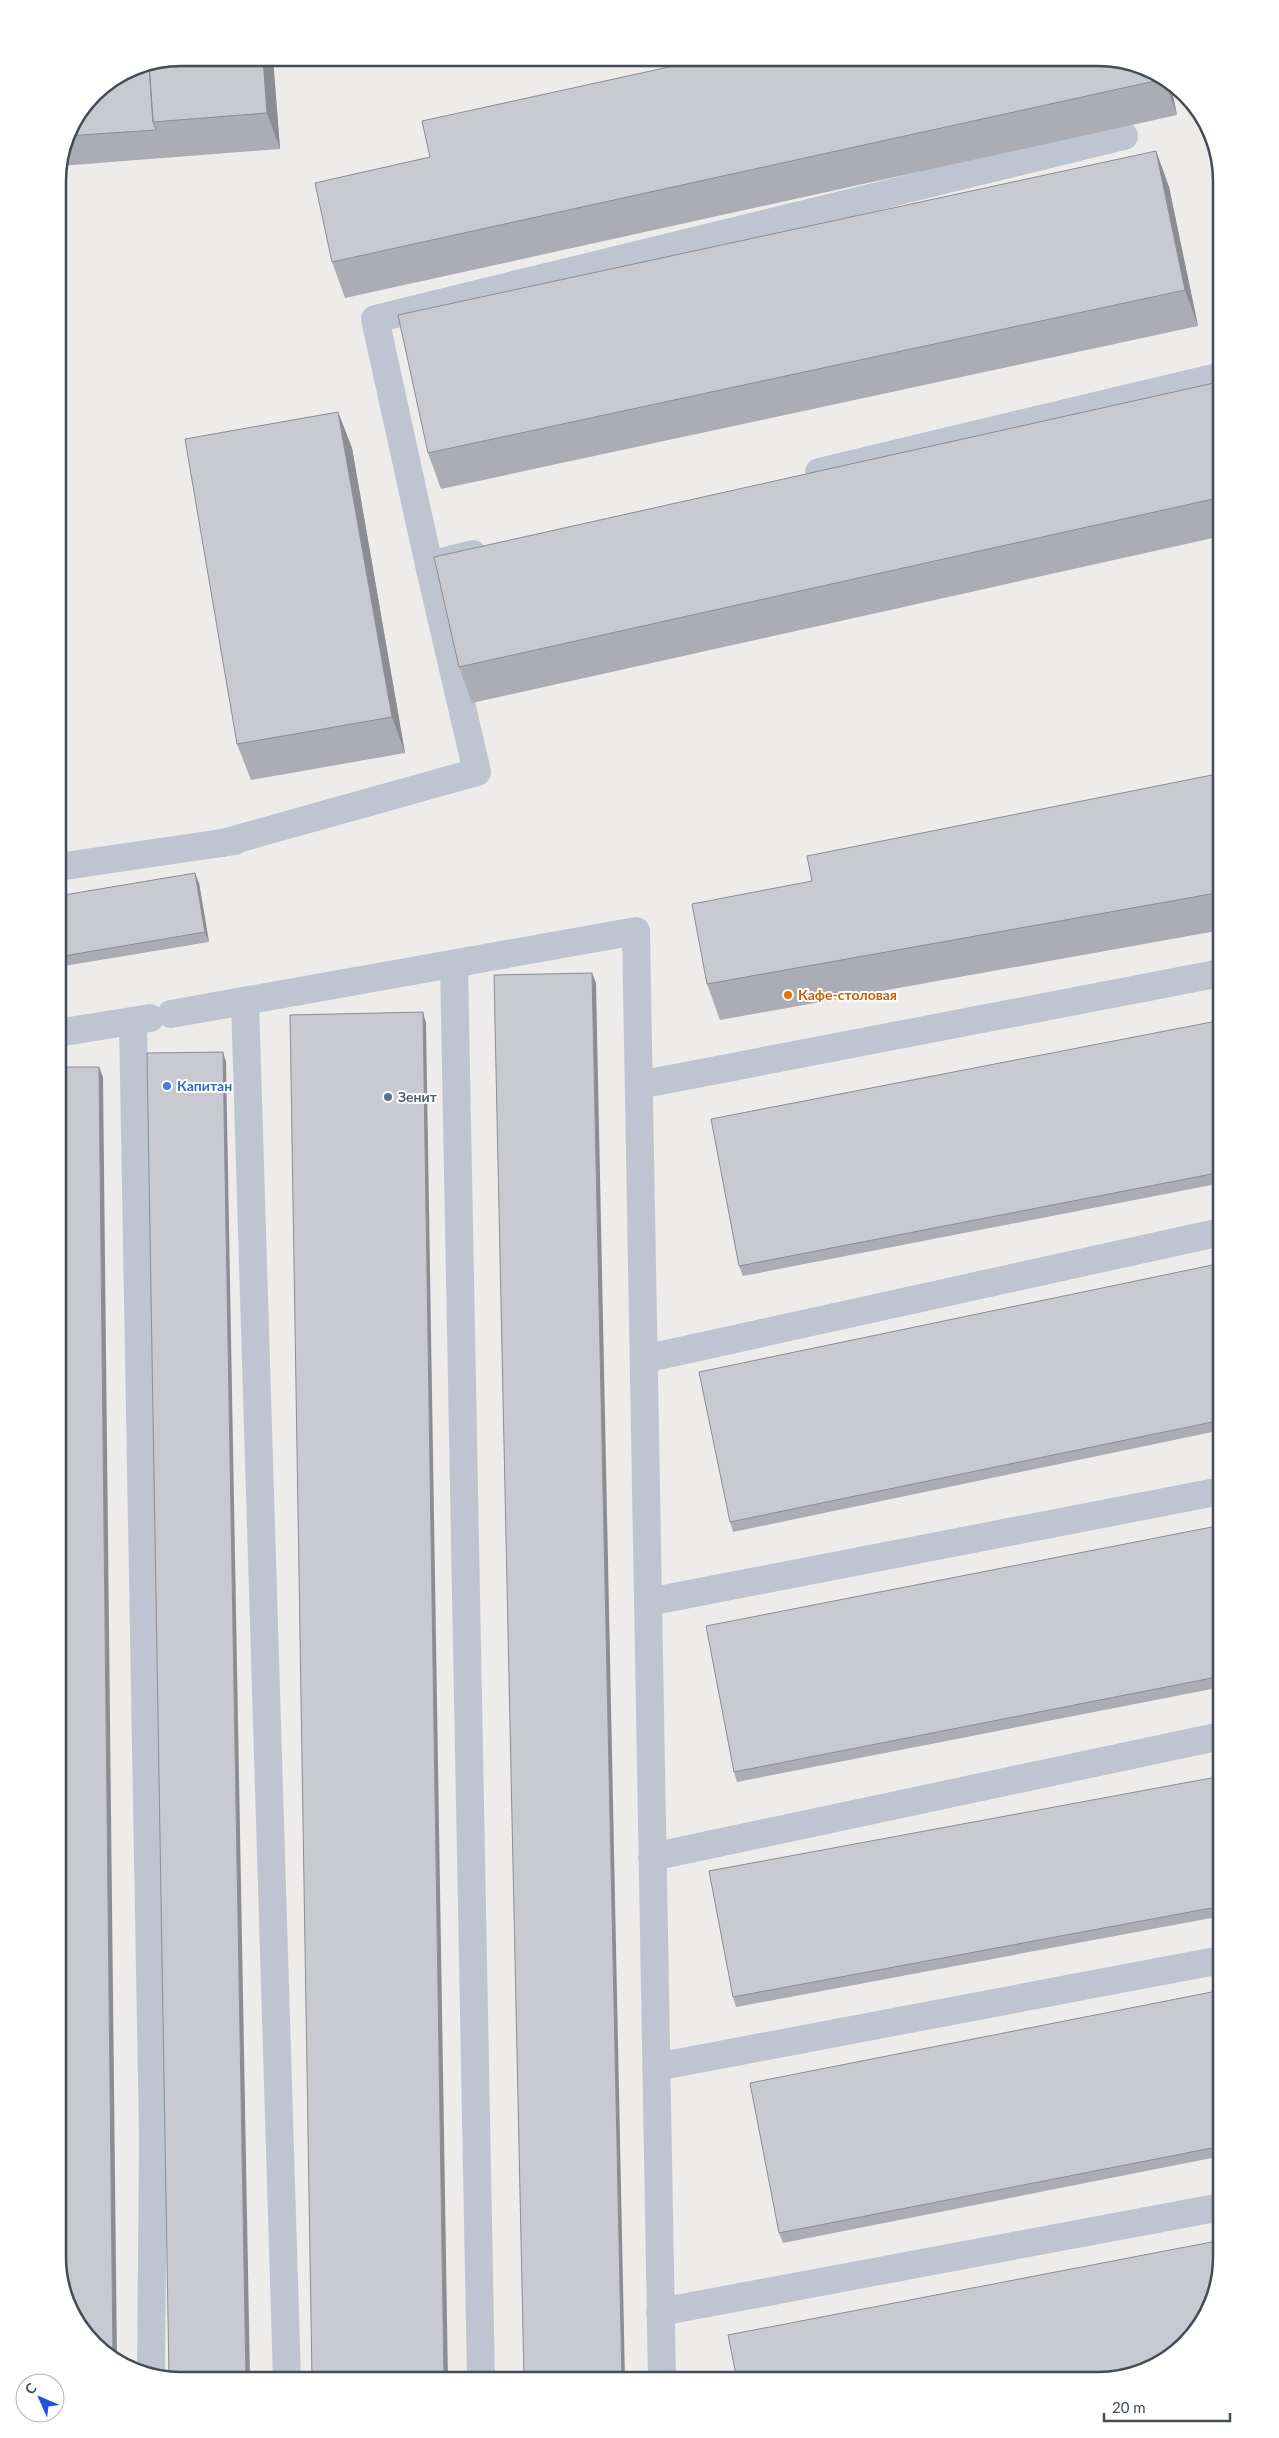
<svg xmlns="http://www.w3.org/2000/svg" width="1279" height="2438" font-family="Lato,sans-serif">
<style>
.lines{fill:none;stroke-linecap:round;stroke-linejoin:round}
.minor{stroke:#bec5d1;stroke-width:28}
.wall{fill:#acadb4}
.shaded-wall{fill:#8c8d92}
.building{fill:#c8c9d1;stroke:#8c8d92}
.food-dot{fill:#e8710a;stroke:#fff;stroke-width:2}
.shop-dot{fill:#3f7fe0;stroke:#fff;stroke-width:2}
.service-dot{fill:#5c6f8a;stroke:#fff;stroke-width:2}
.labels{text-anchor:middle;stroke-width:4;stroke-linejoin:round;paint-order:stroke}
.food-label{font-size:14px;font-weight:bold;fill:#c56008;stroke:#fff;text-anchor:start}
.shop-label{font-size:14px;font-weight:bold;fill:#366cbe;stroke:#fff;text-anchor:start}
.service-label{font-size:14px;font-weight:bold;fill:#4e5e75;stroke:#fff;text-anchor:start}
.rim{fill:none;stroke:#444c58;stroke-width:2.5}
</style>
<rect width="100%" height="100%" fill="#eeebeb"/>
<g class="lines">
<path class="minor" d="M819,472l402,-96
M429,565l-54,-246 749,-183
M223,843l254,-71 -48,-207 44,-11
M58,867l177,-26
M454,964l27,1416
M245,1001l42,1379
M171,1014l465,-83 26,1449
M133,1021l20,1116 -2,236
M58,1033l92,-15
M639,1085l582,-112
M644,1359l577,-127
M648,1602l573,-111
M652,1857l569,-121
M656,2067l565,-107
M660,2312l561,-105"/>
</g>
<path class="wall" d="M181,58h92l7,91 -220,17 7,-33z
M1106,58l64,24 7,33 -832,183 -13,-36 98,-105z
M1156,151l13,36 29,139 -757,163 -13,-36z
M1214,383l8,21v132l-750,167 -13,-36z
M338,412l14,36 53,305 -154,27 -14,-36z
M1222,773v157l-502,90 -13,-36 105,-103z
M199,883l10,59 -151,25v-71z
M1222,1020v163l-479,93 -4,-10z
M1222,1263v167l-489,102 -3,-10z
M1222,1525v162l-485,95 -3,-10z
M1222,1776v140l-486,91 -3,-10z
M1222,1990v166l-439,87 -4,-10z"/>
<path class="shaded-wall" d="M263,58h10l7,91 -13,-36z
M1164,79l6,3 7,33z
M1156,151l13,36 29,139 -13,-36z
M1214,383l8,21v13z
M338,412l14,36 53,305 -13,-36z
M195,873l4,10 10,59 -4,-10z
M592,973l4,10 29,1397h-3z
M423,1012l3,11 22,1357h-4z
M223,1052l3,10 24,1318h-4z
M99,1067l4,10 14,1284 -4,-1z"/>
<path class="building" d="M181,58h82l4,55 -114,9 -4,-58z
M710,58h396l58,21 -832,183 -17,-79 115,-26 -8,-36z
M149,64l4,58 3,8 -90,6 1,-3 27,-40 40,-26z
M1156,151l29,139 -757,163 -30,-138z
M1214,383l8,34v80l-763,170 -25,-110z
M338,412l54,305 -155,27 -52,-305z
M1222,773v119l-515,92 -15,-80 120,-23 -5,-25z
M195,873l10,59 -147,25v-61z
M592,973l30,1407h-98l-30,-1405z
M423,1012l21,1368h-132l-22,-1365z
M1222,1020v152l-483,94 -28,-147z
M223,1052l23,1328h-73l-4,-1 -22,-1326z
M58,1067h41l14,1293 -46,-55 -9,-48z
M1222,1263v157l-492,102 -31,-150z
M1222,1525v151l-488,96 -28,-146z
M1222,1776v130l-489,91 -24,-126z
M1222,1990v156l-443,87 -29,-150z
M1222,2240v17l-21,69 -55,45 -48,9h-361l-9,-45z"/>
<circle class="food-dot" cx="788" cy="995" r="5"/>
<circle class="shop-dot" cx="167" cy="1086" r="5"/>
<circle class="service-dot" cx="388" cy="1097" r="5"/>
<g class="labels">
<g class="food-label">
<text x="798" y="1000">Кафе-столовая</text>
</g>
<g class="shop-label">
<text x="177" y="1091">Капитан</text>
</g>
<g class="service-label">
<text x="398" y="1102">Зенит</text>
</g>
</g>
<path d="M0 0H1279V2438H0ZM181 66H1098A115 115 0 0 1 1213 181V2257A115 115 0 0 1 1098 2372H181A115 115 0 0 1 66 2257V181A115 115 0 0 1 181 66Z" fill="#fff" fill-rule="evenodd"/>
<path class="rim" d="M181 66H1098A115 115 0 0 1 1213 181V2257A115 115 0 0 1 1098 2372H181A115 115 0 0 1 66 2257V181A115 115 0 0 1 181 66Z"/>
<g transform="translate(40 2398) rotate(315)"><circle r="24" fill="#ffffff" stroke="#b4b7bc"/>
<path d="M0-4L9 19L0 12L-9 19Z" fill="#1d55d6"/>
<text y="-8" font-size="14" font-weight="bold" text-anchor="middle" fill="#444c58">С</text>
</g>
<path d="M1104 2413v8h126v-8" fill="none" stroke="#444c58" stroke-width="2.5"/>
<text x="1112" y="2413" font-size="15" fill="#444c58" stroke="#ffffff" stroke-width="4" paint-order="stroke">20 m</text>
</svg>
